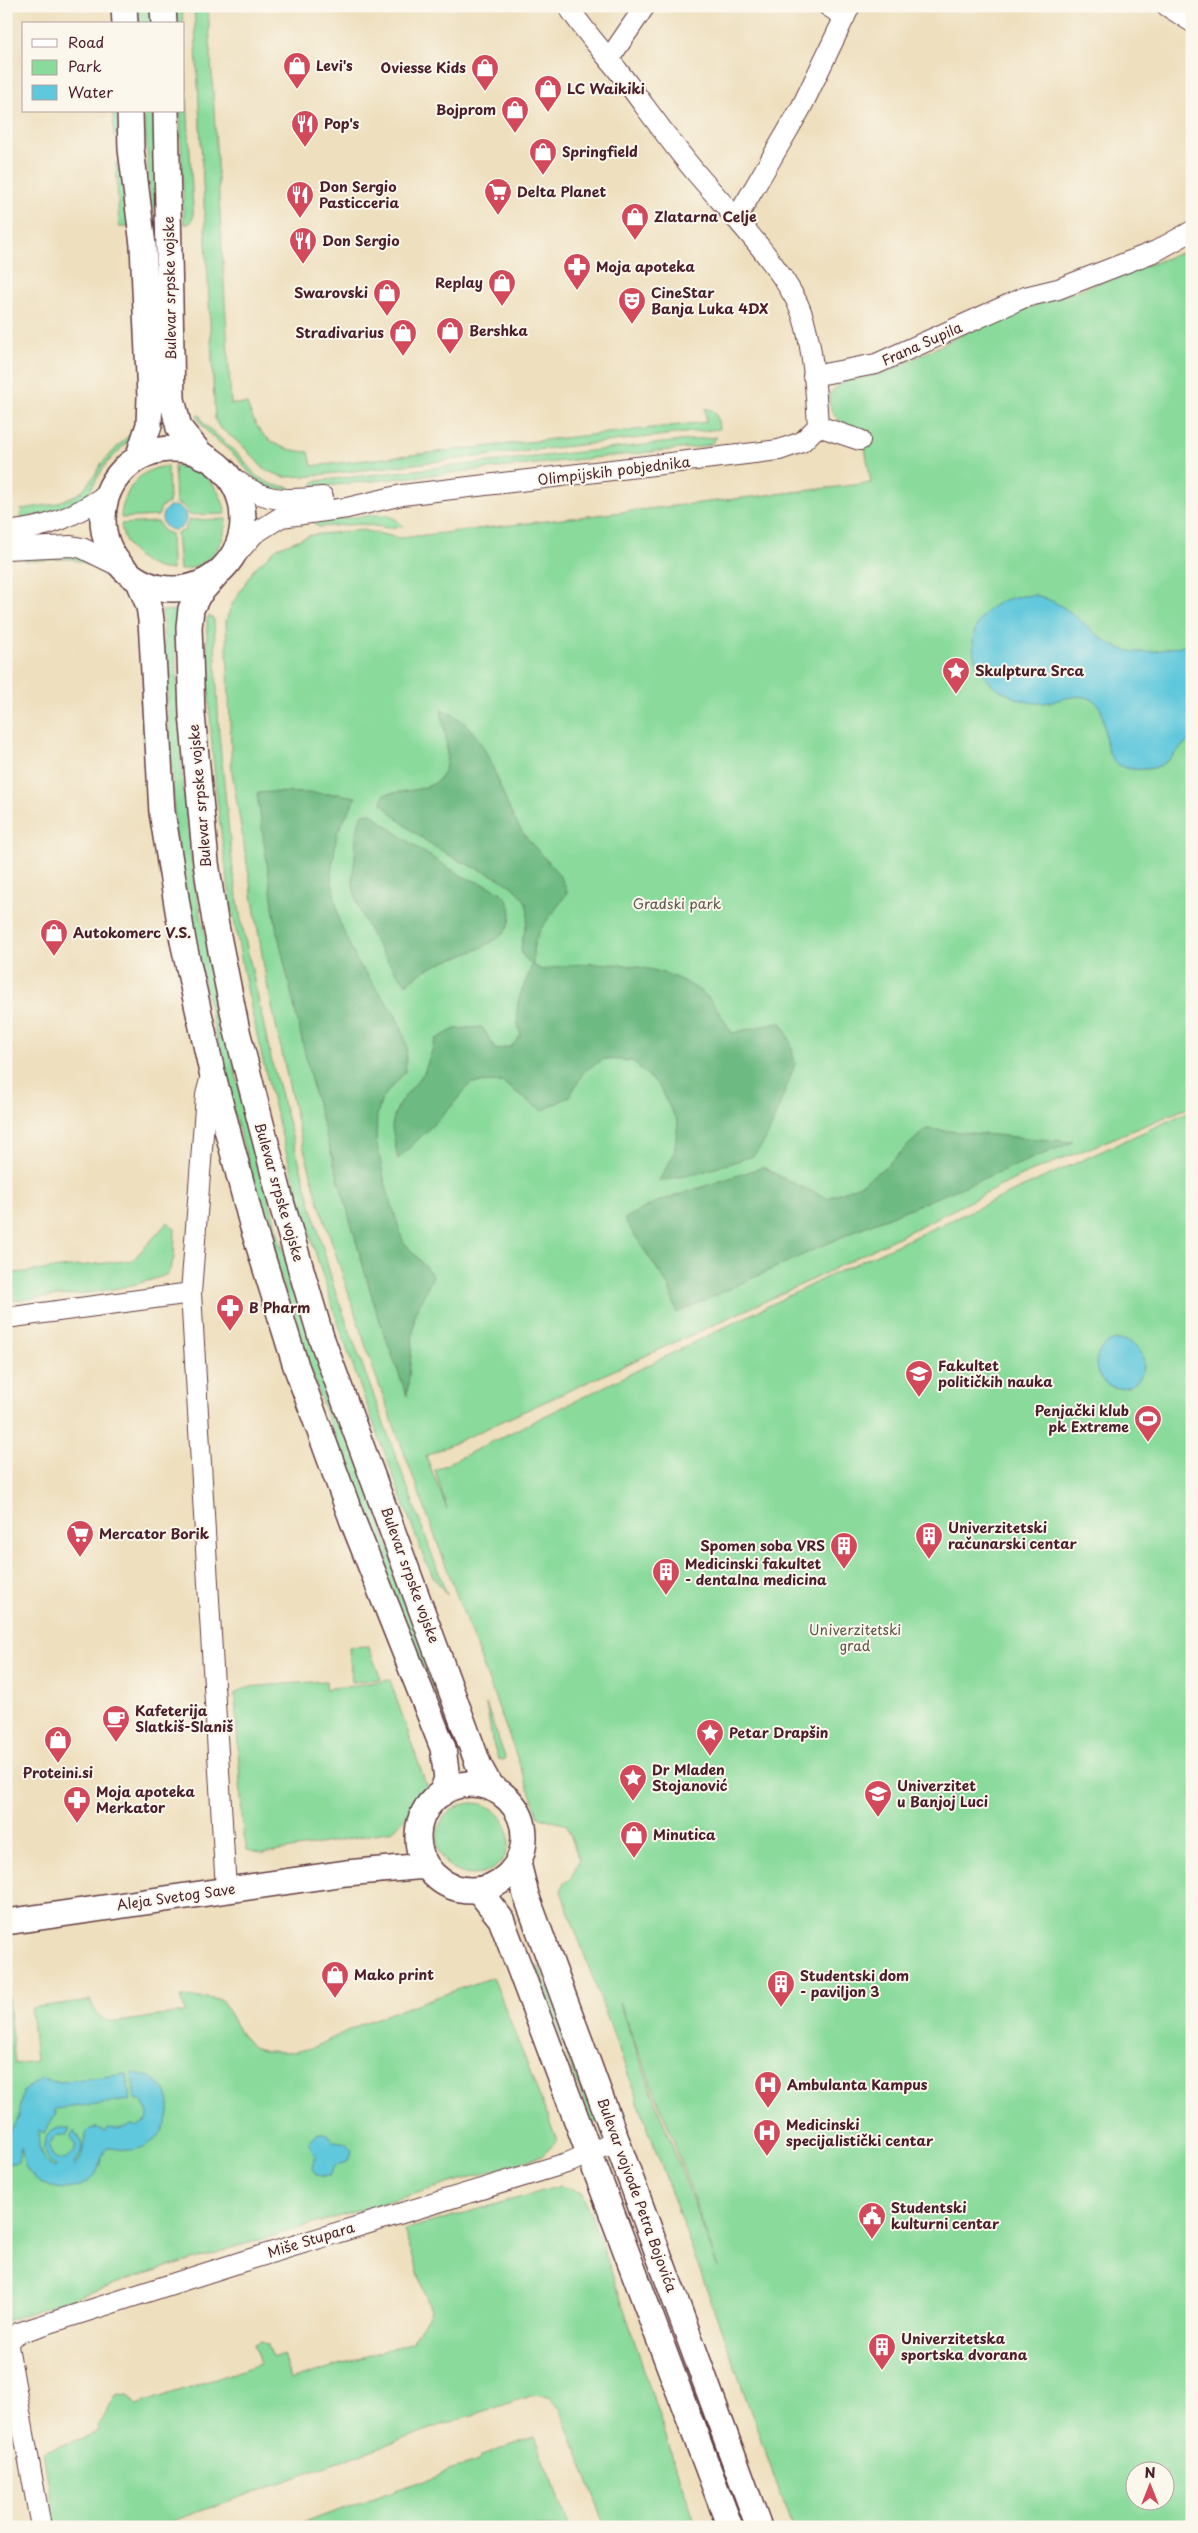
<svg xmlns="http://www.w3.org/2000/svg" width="1198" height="2533" font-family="'Playpen Sans',sans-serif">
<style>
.green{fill:#89da9b;stroke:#6a7c63;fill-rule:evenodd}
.forest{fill:#6eba83;stroke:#5c6c57}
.water{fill:#60c8dc;stroke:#557484}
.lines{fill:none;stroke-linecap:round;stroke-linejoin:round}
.minor-casing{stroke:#633c41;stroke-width:22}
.major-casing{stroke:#633c41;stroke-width:28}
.minor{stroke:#fff;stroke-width:20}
.major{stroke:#fff;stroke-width:25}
.labels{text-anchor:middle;stroke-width:4;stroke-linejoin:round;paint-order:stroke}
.poi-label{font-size:14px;font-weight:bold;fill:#4a1f2b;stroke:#fbf7ec;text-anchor:start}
.street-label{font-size:14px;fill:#4a1f2b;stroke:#fbf7ec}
.park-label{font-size:14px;fill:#5d574d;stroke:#fbf7ec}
</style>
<rect width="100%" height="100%" fill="#fbf7ec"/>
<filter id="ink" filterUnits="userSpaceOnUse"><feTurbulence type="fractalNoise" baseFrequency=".02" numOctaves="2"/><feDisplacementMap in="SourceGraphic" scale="10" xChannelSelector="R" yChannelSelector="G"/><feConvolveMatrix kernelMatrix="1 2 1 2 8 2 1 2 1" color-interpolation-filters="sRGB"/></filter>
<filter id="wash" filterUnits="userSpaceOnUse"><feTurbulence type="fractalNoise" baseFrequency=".0096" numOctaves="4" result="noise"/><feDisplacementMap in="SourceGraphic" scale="20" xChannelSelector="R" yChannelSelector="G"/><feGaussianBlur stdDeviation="1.12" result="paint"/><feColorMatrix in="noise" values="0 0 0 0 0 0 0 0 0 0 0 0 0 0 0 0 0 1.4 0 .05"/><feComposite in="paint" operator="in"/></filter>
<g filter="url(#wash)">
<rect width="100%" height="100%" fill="#eedfbe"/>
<path class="green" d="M138,6h14l1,18h-14z
M175,6h7l1,18h-7z
M194,6h14l23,398h16c11,33 27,46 62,48l3,14 394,-44 -1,-14c12,2 13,10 14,21l-409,47 -26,1 -19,-7 -23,-25 -23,-18 -4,-8z
M184,42l9,166v10l-4,6h-5l-4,-113h4z
M113,111h8l-2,21 -5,4z
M144,111h14l-2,98 -4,-2 -2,-11z
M116,163l7,5 6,59h-10z
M1192,249v857l-171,70 -214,106 -381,174 21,53 -12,-39 398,-196 359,-164v1417h-400c-75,-213 -154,-424 -231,-636l2,-7 8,-6 8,-18 -12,-35 -28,-8 -164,-443 -55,-168 -21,-75 -33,-152 -34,-207 -6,-151 5,-15 23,-37 23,-21 34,-13 51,-5 38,8 471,-55 -9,-54c-20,-4 -34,-12 -33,-35l15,-13 43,-9 97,-48zM619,2002l51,129 48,137 -97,-259zM1136,2470h30v30h-30z
M200,415l3,8 37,33 16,20 17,9 17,2 1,3c-11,0 -21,-1 -30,-6 -11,-7 -16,-18 -24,-26 -14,-15 -32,-23 -40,-42z
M138,416l-4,19 -29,30 -16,27 -12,12 -26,10 -30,4 1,-9 33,-5 25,-11 15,-18 6,-11 31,-32z
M717,437l-6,7 -12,3 -384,40 -2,-4 3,-2z
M168,466l1,37 -8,4 -3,9 -37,2c2,-27 18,-50 47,-52z
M174,466c28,0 47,21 52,48l-37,1 -5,-9 -8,-3z
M374,515c12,-1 21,1 29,11l-15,2 -26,-4 -44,3 -3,-3v-3z
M226,519c0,27 -19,49 -46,51l-3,-37 7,-2 5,-11z
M158,522l5,9 8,3 1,36c-26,-1 -48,-19 -51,-46z
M75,553c25,14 59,36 64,66 -8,-24 -45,-59 -71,-60 -15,-1 -29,3 -43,1l-1,-4z
M177,610l-2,29 7,135 12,109 43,196 43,162 188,528 -1,1 -27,-67 -32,-67 -86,-233 -28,-81 -60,-209 -37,-160 -22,-123 -13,-219z
M209,616l5,3 5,115 14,137 8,49 31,143 62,225 113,307 -14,-19 -9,-18c-28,-76 -58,-152 -84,-229 -76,-229 -133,-469 -133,-711z
M144,694l4,49 -4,4 -3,-51z
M147,775l4,3 9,99 -13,-66z
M168,1222l7,7 -1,29 -6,16c-50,20 -108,21 -162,27v-27l127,-14z
M368,1646l13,33 -29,3 -3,-35z
M390,1680l37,108v3c-13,13 -21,28 -35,40l-129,23 -16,-4 -4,-19 -8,-137 12,-7 79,-6v8z
M486,1704l19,53 -1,3 -6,-1 -6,-19z
M437 1839a36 36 0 1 1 72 0a36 36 0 1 1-72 0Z
M539,1967l64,152 -11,5 -57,-156z
M493,1977l64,164 -15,15 -404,120 -132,45v-339l9,82 21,-3 -5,-53 59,-8c6,14 11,22 28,22l67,-10 -4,-15 40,2 20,35 12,13 12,4 29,1 21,-5 48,-24z
M561,2186l21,7c44,109 74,223 115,334h-91l-45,-117 -13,-13 -14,-2 -95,31 -283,101h-100l-13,-75 56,-20 -1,-6 19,-32 12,1 7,10 124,-41 -6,-20 7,-3 7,4 4,13 11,-4 7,26 122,-38 19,-31 -27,-81z
M534,2437l36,90h-278l186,-66 4,-5z"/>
<path class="forest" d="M441,709c49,18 53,75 76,115 12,20 33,37 46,57l4,11c-16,29 -37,37 -34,73l9,5c50,-12 118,-9 161,23 13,10 20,27 29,40l49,-11 9,18 5,24 -26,69 -7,12 -9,11 -54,17 -40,8 15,-27 4,-31 -20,-38 -26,-24 -28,-2 -20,12 -14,25 -28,15 -40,-29 -31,1 -22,26 -51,50 -6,-32 2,-11 6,-14 24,-29 12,-34 19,-10 27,-2 14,23 16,-4 9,-11c-10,-33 1,-40 11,-70 -3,-3 -8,-7 -10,-11 -5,-16 16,-39 -1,-59 -14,-17 -43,-25 -63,-35 -30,-16 -54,-33 -76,-57l2,-9c14,-2 33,-3 47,-9 26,-12 13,-54 10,-76z
M272,792l67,2 17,3 -19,36 -6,42 8,46 17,39 39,54 8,18 4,15 -2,25 -23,26 -5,17 -1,25 9,43 18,58 30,35 -18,37 -8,83 -31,-85 -62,-218 -38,-167 -19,-133z
M371,813c29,24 59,44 91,63 14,7 34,9 44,22 6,8 7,24 0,32 -20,23 -56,26 -82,41 -6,4 -12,9 -18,13 -22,-25 -50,-68 -53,-102 -1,-8 2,-18 2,-27 1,-16 0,-27 8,-41z
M926,1129l147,13 -214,87 -182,84 -8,-26 -45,-68 30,-16 109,-36 25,14 39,17 33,-13 25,-18z"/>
<path class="water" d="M162 518a12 12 0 1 1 24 0a12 12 0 1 1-24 0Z
M1035,595c56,14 63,71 131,54 8,-2 18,-3 26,-7v97c-15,8 -22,26 -39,29 -70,12 -34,-57 -62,-69 -16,-7 -33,3 -49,4 -15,1 -30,-6 -42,-13 -32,-19 -38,-64 -5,-85 11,-8 26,-9 40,-10z
M1096 1364a24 24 0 1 1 48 0a24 24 0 1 1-48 0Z
M132,2073c49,2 48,63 6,76 -12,3 -20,-1 -31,-1 -7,8 -6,19 -13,28 -17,19 -49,16 -65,-4 -6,-7 -6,-16 -8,-25l-3,15 -12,2v-26l13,-21 4,-26 18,-12 16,3 70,-8 3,26 -75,9 -2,2 3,2 -12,20 -5,-3c-2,15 1,31 16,38l1,-2c-23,-12 -11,-45 14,-37l-4,6 -12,2 -5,8c1,10 6,15 16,15l10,-9v-8l-4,-6 3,-6c11,10 10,22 0,32l1,3c13,-13 5,-28 15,-37l7,-1 8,3 2,-3 11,1 15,-4 4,2 9,-6 2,-8 -7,-13 -6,-1z
M318,2133l10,2 5,6c10,1 17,1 19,12l-5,9 -11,3 -7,11c-9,1 -13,0 -17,-8l3,-12 -6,-13z"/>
</g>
<g filter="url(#ink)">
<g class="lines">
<defs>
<path id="minor" d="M568,6c15,24 34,44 51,66 26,34 51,70 78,102 34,40 74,80 99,126 16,30 20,91 22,126l42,14
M828,6l17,11
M1167,6l25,16
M609,59l36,-53
M736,219l65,-111 49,-102
M813,376l63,-12 149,-67 33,-8 98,-38 36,-20
M224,471c38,31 51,30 99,26
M6,532c42,-4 67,-15 101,-38
M6,549l65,-3 11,2 35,17
M228,564l26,-30 27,-17 66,-9 55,-13 377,-45 23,-8 16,-16
M212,1072l-6,23 -15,198 35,597
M6,1318l185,-25
M7,2341l34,186
M6,2342l12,-9 226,-72 326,-99 47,-21"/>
<path id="major" d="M124,6l1,18
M163,6l1,18
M130,111l1,38 12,96 7,152 -1,28 -11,33
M166,111l6,288 7,29 23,28
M103 519a70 70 0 1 1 140 0a70 70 0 1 1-140 0Z
M215,576l-17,19 -7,14 -2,18 3,87 14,149 9,58 22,110 45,174 39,132 158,429 12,22
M139,581l10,25 2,14 11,192 21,129 29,131 40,152 44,142 56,153 91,229 4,31 -6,15
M418 1837a53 53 0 1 1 106 0a53 53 0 1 1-106 0Z
M518,1863l8,32 233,632
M478,1890l23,29 229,608
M6,1922l340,-49 80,-7"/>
</defs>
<use href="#minor" class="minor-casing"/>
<use href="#major" class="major-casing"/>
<use href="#minor" class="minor"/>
<use href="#major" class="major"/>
</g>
</g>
<defs>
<symbol id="shop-pin" viewBox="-11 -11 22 30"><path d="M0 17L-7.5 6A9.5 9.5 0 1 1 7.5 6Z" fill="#d1495b" stroke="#fbf7ec"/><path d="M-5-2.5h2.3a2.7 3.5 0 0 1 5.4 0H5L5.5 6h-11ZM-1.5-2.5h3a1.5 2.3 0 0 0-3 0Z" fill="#fff"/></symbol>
<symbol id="restaurant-pin" viewBox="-11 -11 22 30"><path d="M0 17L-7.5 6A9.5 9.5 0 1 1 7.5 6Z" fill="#d1495b" stroke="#fbf7ec"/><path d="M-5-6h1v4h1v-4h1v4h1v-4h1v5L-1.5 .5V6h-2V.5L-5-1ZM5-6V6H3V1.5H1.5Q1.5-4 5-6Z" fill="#fff"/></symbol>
<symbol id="supermarket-pin" viewBox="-11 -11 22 30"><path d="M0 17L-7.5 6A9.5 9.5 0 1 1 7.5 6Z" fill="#d1495b" stroke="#fbf7ec"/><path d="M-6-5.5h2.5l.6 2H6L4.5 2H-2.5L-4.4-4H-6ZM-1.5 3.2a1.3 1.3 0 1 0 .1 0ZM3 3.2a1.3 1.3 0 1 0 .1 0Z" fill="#fff"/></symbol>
<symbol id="pharmacy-pin" viewBox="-11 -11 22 30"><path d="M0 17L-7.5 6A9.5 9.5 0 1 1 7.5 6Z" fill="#d1495b" stroke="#fbf7ec"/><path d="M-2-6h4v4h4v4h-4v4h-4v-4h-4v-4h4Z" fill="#fff"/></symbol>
<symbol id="theatre-pin" viewBox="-11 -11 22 30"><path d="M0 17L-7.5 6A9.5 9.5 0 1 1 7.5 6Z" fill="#d1495b" stroke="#fbf7ec"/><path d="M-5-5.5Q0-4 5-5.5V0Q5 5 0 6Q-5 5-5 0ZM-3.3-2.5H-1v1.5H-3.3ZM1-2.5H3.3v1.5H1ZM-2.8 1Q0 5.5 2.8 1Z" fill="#fff"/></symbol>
<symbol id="sight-pin" viewBox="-11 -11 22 30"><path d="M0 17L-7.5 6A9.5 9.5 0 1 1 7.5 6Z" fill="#d1495b" stroke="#fbf7ec"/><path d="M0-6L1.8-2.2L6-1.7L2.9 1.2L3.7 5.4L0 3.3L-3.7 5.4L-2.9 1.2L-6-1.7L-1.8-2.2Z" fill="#fff"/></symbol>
<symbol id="university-pin" viewBox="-11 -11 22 30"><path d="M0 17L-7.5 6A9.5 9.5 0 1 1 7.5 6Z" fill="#d1495b" stroke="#fbf7ec"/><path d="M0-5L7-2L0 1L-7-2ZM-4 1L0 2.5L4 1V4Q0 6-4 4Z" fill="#fff"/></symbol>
<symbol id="stadium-pin" viewBox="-11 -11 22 30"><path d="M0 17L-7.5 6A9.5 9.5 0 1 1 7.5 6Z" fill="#d1495b" stroke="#fbf7ec"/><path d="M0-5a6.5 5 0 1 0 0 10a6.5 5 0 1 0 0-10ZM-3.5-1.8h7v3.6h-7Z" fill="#fff"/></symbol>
<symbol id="building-pin" viewBox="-11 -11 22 30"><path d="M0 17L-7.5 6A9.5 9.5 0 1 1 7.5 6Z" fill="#d1495b" stroke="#fbf7ec"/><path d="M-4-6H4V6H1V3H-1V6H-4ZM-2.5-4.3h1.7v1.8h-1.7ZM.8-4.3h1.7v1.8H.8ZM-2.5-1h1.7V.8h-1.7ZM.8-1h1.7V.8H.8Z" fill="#fff"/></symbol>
<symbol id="cafe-pin" viewBox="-11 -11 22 30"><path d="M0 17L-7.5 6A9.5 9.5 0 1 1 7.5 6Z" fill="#d1495b" stroke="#fbf7ec"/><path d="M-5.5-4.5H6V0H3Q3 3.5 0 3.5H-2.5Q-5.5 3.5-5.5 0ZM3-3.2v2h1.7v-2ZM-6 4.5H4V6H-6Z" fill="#fff"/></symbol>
<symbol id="hospital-pin" viewBox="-11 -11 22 30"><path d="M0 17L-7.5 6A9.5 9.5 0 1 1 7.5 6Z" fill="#d1495b" stroke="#fbf7ec"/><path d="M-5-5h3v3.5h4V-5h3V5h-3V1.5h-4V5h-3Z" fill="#fff"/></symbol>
<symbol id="civic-pin" viewBox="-11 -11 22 30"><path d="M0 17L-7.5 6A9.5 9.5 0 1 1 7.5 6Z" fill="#d1495b" stroke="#fbf7ec"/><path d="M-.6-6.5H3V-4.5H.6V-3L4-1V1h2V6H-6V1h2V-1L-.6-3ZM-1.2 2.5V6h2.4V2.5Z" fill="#fff"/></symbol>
</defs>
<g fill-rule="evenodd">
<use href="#shop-pin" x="281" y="50" width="32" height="43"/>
<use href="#shop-pin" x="469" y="52" width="32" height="43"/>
<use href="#shop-pin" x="532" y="73" width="32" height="43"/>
<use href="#shop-pin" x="499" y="94" width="32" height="43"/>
<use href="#restaurant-pin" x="289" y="108" width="32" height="43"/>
<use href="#shop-pin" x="527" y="136" width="32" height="43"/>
<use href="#supermarket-pin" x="482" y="176" width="32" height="43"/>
<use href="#restaurant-pin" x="284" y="179" width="32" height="43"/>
<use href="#shop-pin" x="619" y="201" width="32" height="43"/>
<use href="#restaurant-pin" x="287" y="225" width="32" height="43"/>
<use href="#pharmacy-pin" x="561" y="251" width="32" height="43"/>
<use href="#shop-pin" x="486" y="267" width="32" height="43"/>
<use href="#shop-pin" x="371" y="277" width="32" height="43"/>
<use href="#theatre-pin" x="616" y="285" width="32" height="43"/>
<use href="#shop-pin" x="434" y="315" width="32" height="43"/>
<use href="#shop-pin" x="387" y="317" width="32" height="43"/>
<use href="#sight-pin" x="940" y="655" width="32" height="43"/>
<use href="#shop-pin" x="38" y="917" width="32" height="43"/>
<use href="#pharmacy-pin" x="214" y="1292" width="32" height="43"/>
<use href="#university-pin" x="903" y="1358" width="32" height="43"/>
<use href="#stadium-pin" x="1132" y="1403" width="32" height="43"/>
<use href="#supermarket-pin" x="64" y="1518" width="32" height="43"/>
<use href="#building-pin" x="913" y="1520" width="32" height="43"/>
<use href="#building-pin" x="828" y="1530" width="32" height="43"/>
<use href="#building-pin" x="650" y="1556" width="32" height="43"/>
<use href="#cafe-pin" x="100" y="1703" width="32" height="43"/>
<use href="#sight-pin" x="694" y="1717" width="32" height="43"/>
<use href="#shop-pin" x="42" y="1724" width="32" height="43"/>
<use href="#sight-pin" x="617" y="1762" width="32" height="43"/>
<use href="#university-pin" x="862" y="1778" width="32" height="43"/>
<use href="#pharmacy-pin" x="61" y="1784" width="32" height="43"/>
<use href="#shop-pin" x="618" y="1819" width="32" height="43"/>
<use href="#shop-pin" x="319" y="1959" width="32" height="43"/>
<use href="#building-pin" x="765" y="1968" width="32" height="43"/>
<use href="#hospital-pin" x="752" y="2069" width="32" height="43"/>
<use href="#hospital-pin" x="751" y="2117" width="32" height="43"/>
<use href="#civic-pin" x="856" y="2200" width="32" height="43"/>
<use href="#building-pin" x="866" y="2331" width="32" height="43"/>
</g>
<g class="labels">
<g class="poi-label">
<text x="316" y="71">Levi's</text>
<text x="466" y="73" text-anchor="end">Oviesse Kids</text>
<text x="567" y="94">LC Waikiki</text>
<text x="496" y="115" text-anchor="end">Bojprom</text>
<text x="324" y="129">Pop's</text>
<text x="562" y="157">Springfield</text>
<text x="319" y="192">Don Sergio<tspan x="319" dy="16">Pasticceria</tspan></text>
<text x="517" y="197">Delta Planet</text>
<text x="654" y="222">Zlatarna Celje</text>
<text x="322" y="246">Don Sergio</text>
<text x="596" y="272">Moja apoteka</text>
<text x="483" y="288" text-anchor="end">Replay</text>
<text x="368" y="298" text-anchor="end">Swarovski</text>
<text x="651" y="298">CineStar<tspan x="651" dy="16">Banja Luka 4DX</tspan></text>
<text x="469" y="336">Bershka</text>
<text x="384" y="338" text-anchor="end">Stradivarius</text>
<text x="975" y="676">Skulptura Srca</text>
<text x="73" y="938">Autokomerc V.S.</text>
<text x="249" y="1313">B Pharm</text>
<text x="938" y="1371">Fakultet<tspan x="938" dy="16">političkih nauka</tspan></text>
<text x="1129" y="1416" text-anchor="end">Penjački klub<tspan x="1129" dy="16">pk Extreme</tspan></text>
<text x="948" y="1533">Univerzitetski<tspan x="948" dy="16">računarski centar</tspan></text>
<text x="99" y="1539">Mercator Borik</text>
<text x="825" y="1551" text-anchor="end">Spomen soba VRS</text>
<text x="685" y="1569">Medicinski fakultet<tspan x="685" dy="16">- dentalna medicina</tspan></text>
<text x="135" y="1716">Kafeterija<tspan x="135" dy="16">Slatkiš-Slaniš</tspan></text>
<text x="729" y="1738">Petar Drapšin</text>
<text x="652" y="1775">Dr Mladen<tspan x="652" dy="16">Stojanović</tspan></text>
<text x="58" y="1778" text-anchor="middle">Proteini.si</text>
<text x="897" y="1791">Univerzitet<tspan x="897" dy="16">u Banjoj Luci</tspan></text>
<text x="96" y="1797">Moja apoteka<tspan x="96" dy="16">Merkator</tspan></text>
<text x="653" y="1840">Minutica</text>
<text x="354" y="1980">Mako print</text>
<text x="800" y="1981">Studentski dom<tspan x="800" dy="16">- paviljon 3</tspan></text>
<text x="787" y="2090">Ambulanta Kampus</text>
<text x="786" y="2130">Medicinski<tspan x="786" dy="16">specijalistički centar</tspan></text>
<text x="891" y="2213">Studentski<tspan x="891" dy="16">kulturni centar</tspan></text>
<text x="901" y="2344">Univerzitetska<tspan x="901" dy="16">sportska dvorana</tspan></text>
</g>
<g class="street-label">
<text transform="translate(170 288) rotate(-91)" y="5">Bulevar srpske vojske</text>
<text transform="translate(922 344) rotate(-24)" y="5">Frana Supila</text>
<text transform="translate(614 471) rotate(-7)" y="5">Olimpijskih pobjednika</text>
<text transform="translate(200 796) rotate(-95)" y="5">Bulevar srpske vojske</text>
<text transform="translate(279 1192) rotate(74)" y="5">Bulevar srpske vojske</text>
<text transform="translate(410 1575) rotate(70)" y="5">Bulevar srpske vojske</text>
<text transform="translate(176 1897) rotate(-8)" y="5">Aleja Svetog Save</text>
<text transform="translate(637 2195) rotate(70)" y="5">Bulevar vojvode Petra Bojovića</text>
<text transform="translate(311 2240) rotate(-17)" y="5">Miše Stupara</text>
</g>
<g class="park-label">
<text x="677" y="909">Gradski park</text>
<text x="855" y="1635">Univerzitetski<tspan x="855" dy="16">grad</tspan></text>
</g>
</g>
<rect width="1198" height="2533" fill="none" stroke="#fbf7ec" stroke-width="25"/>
<rect x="22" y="22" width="162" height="90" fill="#fbf7ec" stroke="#b4a19f"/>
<rect x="32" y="39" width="25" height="8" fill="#ffffff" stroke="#b4a19f"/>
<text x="68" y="48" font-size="15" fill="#4a1f2b">Road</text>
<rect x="32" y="60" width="25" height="15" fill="#89da9b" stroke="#b4a19f"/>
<text x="68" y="72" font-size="15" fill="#4a1f2b">Park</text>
<rect x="32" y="85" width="25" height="15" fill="#60c8dc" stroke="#b4a19f"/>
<text x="68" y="98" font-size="15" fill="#4a1f2b">Water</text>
<g transform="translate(1150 2486)"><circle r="24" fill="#fbf7ec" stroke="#b4a19f"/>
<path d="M0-4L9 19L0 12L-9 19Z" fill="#d1495b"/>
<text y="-8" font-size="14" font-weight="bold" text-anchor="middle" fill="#4a1f2b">N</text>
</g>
</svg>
